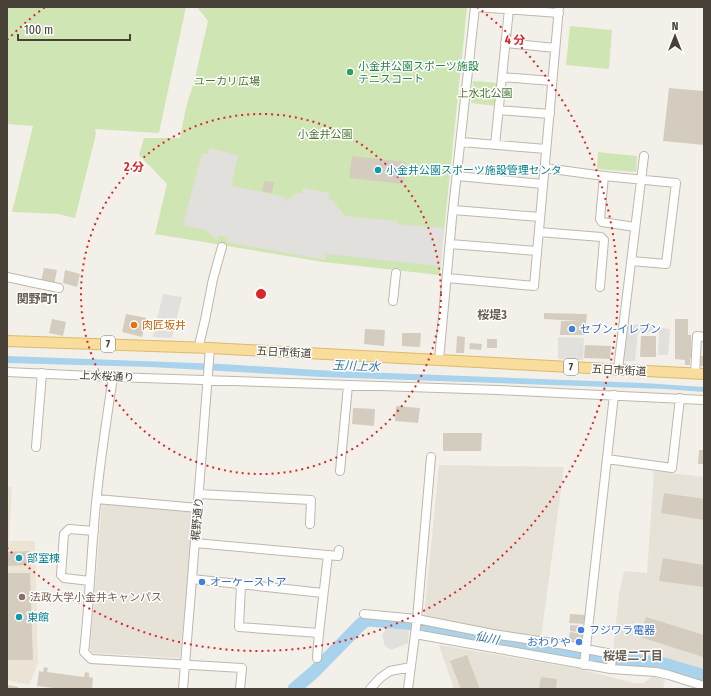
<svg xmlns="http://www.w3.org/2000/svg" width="711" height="696" font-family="'Fira Sans Condensed','Noto Sans JP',sans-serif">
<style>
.residential{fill:#e7e2d7}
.education{fill:#ece4d4}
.green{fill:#d0e5b4}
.parking{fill:#e2e0dd}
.water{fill:#a9d2ec}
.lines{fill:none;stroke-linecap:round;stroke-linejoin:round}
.river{stroke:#a9d2ec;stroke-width:13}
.building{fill:#d4ccbf}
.minor-casing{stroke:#beb8ac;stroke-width:10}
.major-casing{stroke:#ddb96d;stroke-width:12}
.minor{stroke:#fff;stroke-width:8}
.major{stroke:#f8dd9d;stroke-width:10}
.ring{fill:none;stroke:#d62828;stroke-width:2;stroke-dasharray:2 4}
.leisure-dot{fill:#2e9e5b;stroke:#fff;stroke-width:1.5}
.culture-dot{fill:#0f9aa8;stroke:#fff;stroke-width:1.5}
.food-dot{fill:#e8710a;stroke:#fff;stroke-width:1.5}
.shop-dot{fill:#3f7fe0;stroke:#fff;stroke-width:1.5}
.education-dot{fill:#8d6e63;stroke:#fff;stroke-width:1.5}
.labels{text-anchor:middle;stroke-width:3;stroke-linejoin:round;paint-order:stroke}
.shield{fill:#fff;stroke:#7e7a74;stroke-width:1}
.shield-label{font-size:10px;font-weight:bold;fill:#474138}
.leisure-label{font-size:11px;fill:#27864d;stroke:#fff;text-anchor:start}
.park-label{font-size:11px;fill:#4a762e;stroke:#fff}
.culture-label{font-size:11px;fill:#0d838f;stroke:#fff;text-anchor:start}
.food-label{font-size:11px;fill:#c56008;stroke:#fff;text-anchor:start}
.shop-label{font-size:11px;fill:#366cbe;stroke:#fff;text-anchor:start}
.street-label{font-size:11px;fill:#474138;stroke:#fff}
.education-label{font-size:11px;fill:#785e54;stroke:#fff;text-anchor:start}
.neighbourhood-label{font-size:12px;font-weight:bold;fill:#695e50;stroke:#fff}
.water-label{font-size:12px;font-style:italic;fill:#3578a5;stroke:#fff}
.centre{fill:#d62828;stroke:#fff;stroke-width:2}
.ring-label{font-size:12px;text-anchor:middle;font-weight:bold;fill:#d62828;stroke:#fff;stroke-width:3;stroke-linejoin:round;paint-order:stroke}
</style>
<rect width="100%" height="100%" fill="#f3f0e9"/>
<path class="residential" d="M439,465l125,2 -23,171 -117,-21z
M654,471l50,6v196l-48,-14 -43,-7 6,-58 5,-23 23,2z
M102,502l93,8 -15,147 -1,1 -86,-5 -3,-4z
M439,645l141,24 54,14h9l10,-7 12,4 -2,9h-209z"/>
<path class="education" d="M7,486l5,1 -3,54h26l3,122 -9,22 -22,-5z"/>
<path class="green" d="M7,7h179l-27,126 -64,-4 1,5 -21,84 -17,-4 -46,-2 21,-86 -26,-2z
M197,7h270l-27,264 -1,4 -116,-13 -168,-28 12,-50 -28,-29 5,-17h36l6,-31 8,-25 14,-61z
M570,26l42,4 -3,39 -43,-4z
M473,81l26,2 -3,23 -25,-3z
M598,152l39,4 -1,16 -39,-3z"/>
<path class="parking" d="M209,148l29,7 -7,31 54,11v5l12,-9h5l1,-5 26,5 -1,5 3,1 14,17 52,5v3l47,4 -4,38 -114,-12 -1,6 -98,-18 1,-5 -10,-2 -1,5 -11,-10 -23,-5 19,-72 6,1z
M163,294l19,3 -10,41 -19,-1v-1z
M626,323l44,6 -2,26h-10l1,-22 -21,-1 -3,29h-14z
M558,337l26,1 -1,22 -25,-1z
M387,624l22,4 -1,15 -17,7 -6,-4 -3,-11 4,-6z"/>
<path class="water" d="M7,356l215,8 112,7 309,12 61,4v5l-39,-3 -342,-12 -172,-10 -144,-4z"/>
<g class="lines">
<path class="river" d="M294,689l20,-17 47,-48 6,-4 41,3 118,22 92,14 46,5 40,12"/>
</g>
<path class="building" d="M669,88l35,3v54l-41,-4z
M352,156l54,6 -3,22 -54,-6z
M264,181l10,1 -2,11 -10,-2z
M44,268l13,2 -3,15 -13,-3z
M65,270l15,4 -3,13 -14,-4z
M544,313l43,1 -2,21h-25l1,-14h19l-36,-2z
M126,314l21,4 -5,19 -20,-5z
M52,319l14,3 -3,14 -14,-3z
M675,319h13v16h3l1,23h-2v7h-5v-5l-10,-1z
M365,329l20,1 -1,16 -20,-2z
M402,333h19l-1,14 -18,-1z
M457,336l8,1 -1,16h-8z
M641,336h15v21h-16z
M487,339h10v9h-10z
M470,343l12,1 -1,6 -12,-1z
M585,345l26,1 -1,13 -26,-1z
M698,356h6v10h-7z
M396,406l24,2 -2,15 -23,-2z
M353,408l22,1 -1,17 -22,-2z
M443,433h39l-1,18h-38z
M699,450h5v14h-6z
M664,493l40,6v21l-43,-7z
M31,551v14l-24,1v-14z
M663,558l41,7v22l-45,-6z
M7,573h23l3,87h-26z
M570,614l15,1v9l-16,-1z
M646,617l58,18v18l-1,4 -63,-20z
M570,625l15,1 -1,7 -14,-2z
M570,632l14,2 -2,13 -14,-2z
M467,655l13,34h-19l-11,-28z
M44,667l4,1 -1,4 37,5 1,-5 4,1v4l4,1 -1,11h-30l-25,-3 2,-15 4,1z
M541,677l16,2 -1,10h-17z
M7,685l11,2v2h-11z"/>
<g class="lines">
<defs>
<path id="minor" d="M475,7l84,6
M505,43l50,5
M502,77l50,4
M499,110l51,4
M461,142l85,7
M495,145l14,-136
M545,168l59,8 72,7 -10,81 -35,-3
M457,176l86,8
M604,176l-4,43 2,3 33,5
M453,210l87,7
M539,232l62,5 3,3 -4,47
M450,244l87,7
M7,277l23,5 29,6
M447,278l87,8 25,-279
M393,301l3,-28
M199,348l1,-7 5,-21 8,-41 9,-32
M439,360l13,-142 23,-211
M618,369l26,-213
M7,372l106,5 384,13 207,10
M695,374l2,-38 7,1
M113,377c-6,39 -12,78 -16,117 -6,53 -7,105 -13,158l7,7 151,9 -2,21
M36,447l6,-74
M607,459l65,9 8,-70
M340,471l8,-86
M199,494l112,6 -1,24
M97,499l101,9
M195,543l143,13 1,-6
M192,579l131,14
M90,581l-26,-3 -3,-3 3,-41 5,-5 25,2
M241,585l-2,42 80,6 9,-78
M364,614l53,5 76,15 72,11 47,9 -1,15
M415,634l196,35 45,3 13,3 35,11
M317,658l2,-25
M584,665l30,-270
M183,689l9,-110 18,-231
M370,689l10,-11 10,-7 21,-4
M408,689l9,-70 14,-162"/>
<path id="major" d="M7,341l203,7 494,26"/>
</defs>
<use href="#minor" class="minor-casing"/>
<use href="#major" class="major-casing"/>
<use href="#minor" class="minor"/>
<use href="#major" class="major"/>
</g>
<g class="ring">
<circle cx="261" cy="294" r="180"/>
<path d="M7 40A359 359 0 0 1 45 7M477 7A359 359 0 1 1 7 548"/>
</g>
<circle class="leisure-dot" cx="350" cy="72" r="4"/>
<g class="culture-dot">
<circle cx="378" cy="170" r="4"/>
<circle cx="19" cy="558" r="4"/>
<circle cx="19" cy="617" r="4"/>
</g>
<circle class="food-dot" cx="134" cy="325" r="4"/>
<g class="shop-dot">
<circle cx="572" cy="329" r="4"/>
<circle cx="202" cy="582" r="4"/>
<circle cx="581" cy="630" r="4"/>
<circle cx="579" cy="642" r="4"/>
</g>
<circle class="education-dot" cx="22" cy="597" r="4"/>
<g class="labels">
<g class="shield">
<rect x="101" y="336" width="14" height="16" rx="3"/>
<rect x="564" y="359" width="14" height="16" rx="3"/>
</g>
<g class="shield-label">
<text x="108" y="348">7</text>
<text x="571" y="371">7</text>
</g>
<g class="leisure-label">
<text x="358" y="70">小金井公園スポーツ施設<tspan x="358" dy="13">テニスコート</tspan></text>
</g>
<g class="park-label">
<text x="227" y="85">ユーカリ広場</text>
<text x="485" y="97">上水北公園</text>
<text x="325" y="138">小金井公園</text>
</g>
<g class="culture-label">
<text x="386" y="174">小金井公園スポーツ施設管理センタ</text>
<text x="27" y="562">部室棟</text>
<text x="27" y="621">東館</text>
</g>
<g class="food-label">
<text x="142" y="329">肉匠坂井</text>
</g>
<g class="shop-label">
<text x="580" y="333">セブン-イレブン</text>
<text x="210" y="586">オーケーストア</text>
<text x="589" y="634">フジワラ電器</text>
<text x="571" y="646" text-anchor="end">おわりや</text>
</g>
<g class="street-label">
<text transform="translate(284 352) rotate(3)" y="4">五日市街道</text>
<text transform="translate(619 370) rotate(3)" y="4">五日市街道</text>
<text transform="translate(107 376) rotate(3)" y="4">上水桜通り</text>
<text transform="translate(197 519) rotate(-85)" y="4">梶野通り</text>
</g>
<g class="education-label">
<text x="30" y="601">法政大学小金井キャンパス</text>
</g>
<g class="neighbourhood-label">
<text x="37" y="303">関野町1</text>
<text x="492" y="319">桜堤3</text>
<text x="633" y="660">桜堤二丁目</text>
</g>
<g class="water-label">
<text transform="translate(356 366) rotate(2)" y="4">玉川上水</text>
<text transform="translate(487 638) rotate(11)" y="4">仙川</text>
</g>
</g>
<circle cx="261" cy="294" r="6" class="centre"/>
<g class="ring-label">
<text x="515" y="44">4 分</text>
<text x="134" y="171">2 分</text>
</g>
<rect width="711" height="696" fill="none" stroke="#474138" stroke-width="16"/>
<g transform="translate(675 36)" stroke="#ffffff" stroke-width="3" paint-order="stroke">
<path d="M0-3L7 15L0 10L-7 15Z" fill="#474138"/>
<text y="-6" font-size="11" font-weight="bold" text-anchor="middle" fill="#474138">N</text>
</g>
<path d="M18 34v6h112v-6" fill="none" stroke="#474138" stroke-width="2"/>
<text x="24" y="34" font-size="12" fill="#474138" stroke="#ffffff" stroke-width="3" paint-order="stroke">100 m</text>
</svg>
